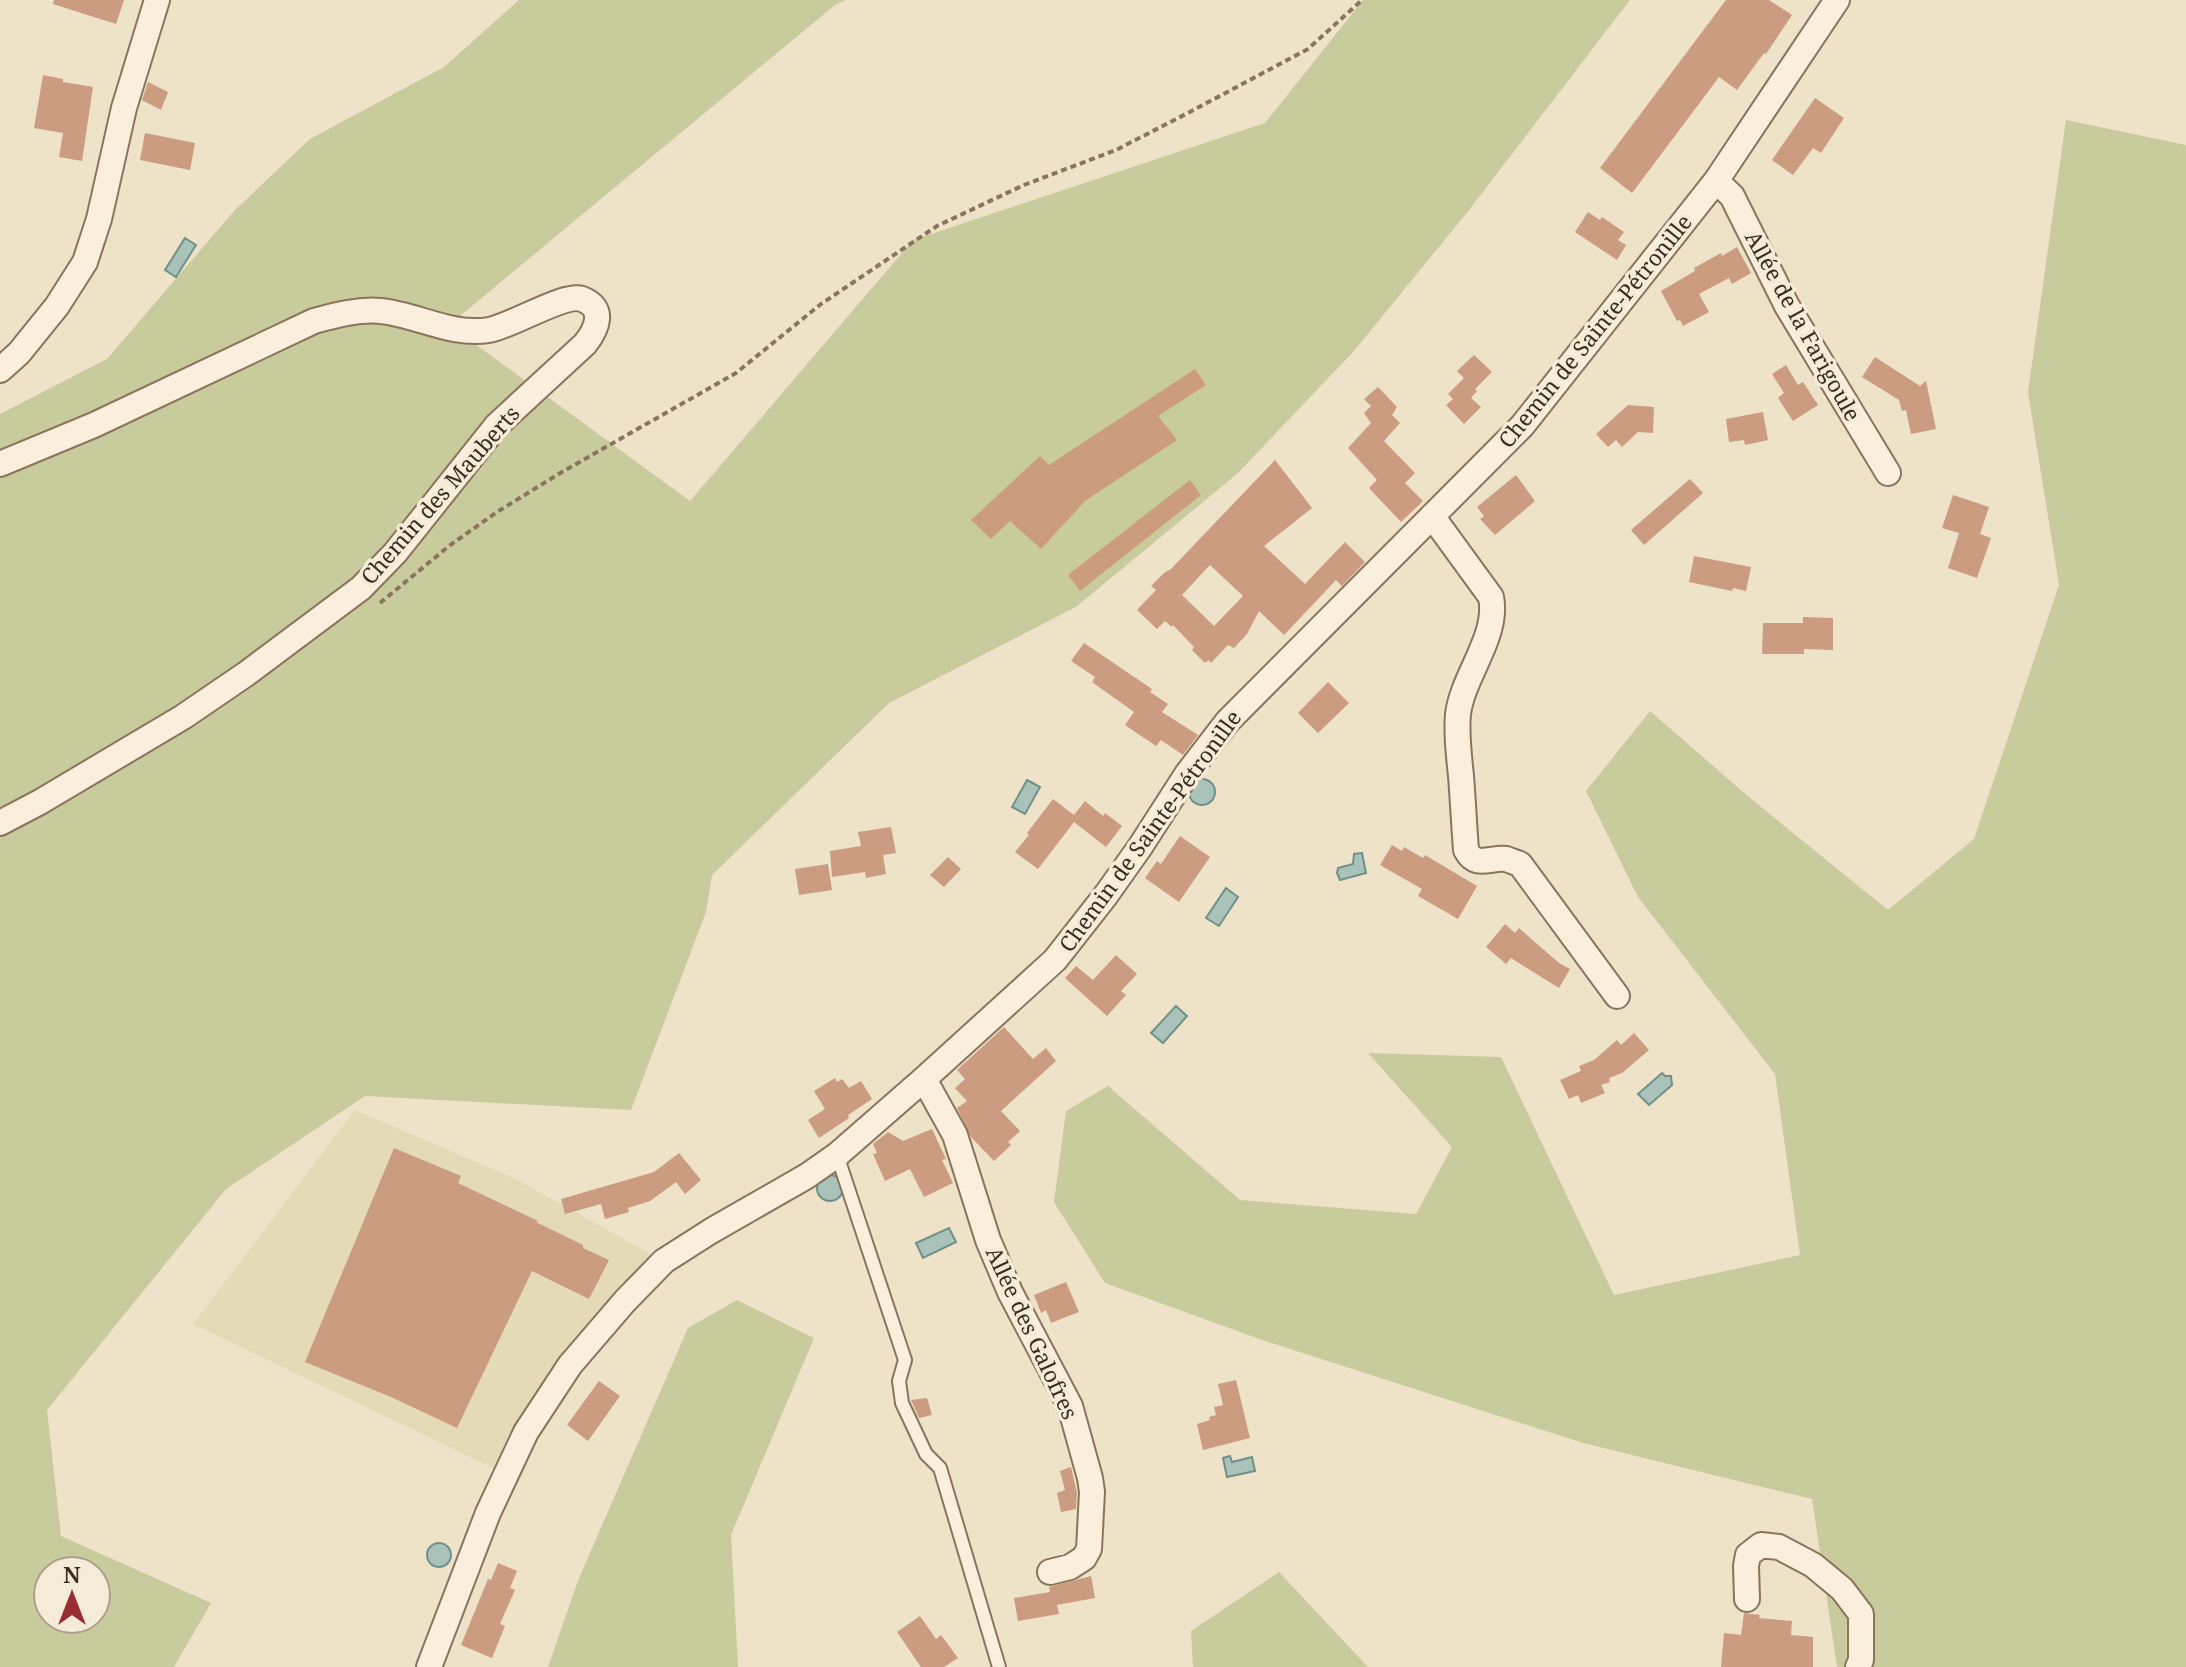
<svg xmlns="http://www.w3.org/2000/svg" width="2186" height="1667" font-family="'Noto Serif',serif">
<style>
.farmland{fill:#e4dbb6}
.green{fill:#c8cc9c;fill-rule:evenodd}
.water{fill:#a9c2ba;stroke:#709188;stroke-width:2}
.building{fill:#cb9c7f;fill-rule:evenodd}
.lines{fill:none;stroke-linecap:round;stroke-linejoin:round}
.lane-casing{stroke:#8a745d;stroke-width:16}
.street-casing{stroke:#8a745d;stroke-width:28}
.path{stroke:#8a745d;stroke-width:4;stroke-dasharray:6 4;stroke-linecap:butt}
.lane{stroke:#f9efdc;stroke-width:12}
.street{stroke:#f9efdc;stroke-width:24}
.labels{text-anchor:middle;stroke-width:7;stroke-linejoin:round;paint-order:stroke}
.street-label{font-size:22px;fill:#3b2c21;stroke:#f5ecd8}
</style>
<rect width="100%" height="100%" fill="#eee2c8"/>
<path class="farmland" d="M355,1110l161,69 138,77 -102,117 -57,96 -302,-145z"/>
<path class="green" d="M519,0h327l-11,5 -386,320 241,176 223,-261 352,-117 98,-123h267l-161,210 -115,141 -116,122 -162,134 -187,96 -177,172 -6,37 -75,198 -266,-14 -139,93 -179,221 14,126 150,67 -37,64h-174v-1253l107,-55 127,-148 76,-72 134,-72zM48,1571h48v48h-48z
M2066,120l120,25v1522h-349l-25,-168 -229,-56 -318,-102 -160,-58 -51,-81 12,-91 42,-25 132,114 176,14 36,-67 -84,-94 133,4 113,238 186,-40 -25,-181 -137,-177 -52,-106 64,-80 100,87 138,112 86,-71 85,-254 -31,-193z
M737,1300l77,38 -83,197 7,132h-190l31,-89 109,-250z
M1279,1572l89,95h-175l-2,-36z"/>
<path class="water" d="M185,238l11,7 -20,32 -11,-7z
M1189 792a13 13 0 1 1 26 0a13 13 0 1 1-26 0Z
M1027,780l13,7 -15,27 -13,-7z
M1362,853l4,20 -26,7 -3,-7 1,-5 15,-4 1,-10z
M1226,888l12,9 -19,29 -13,-8z
M1176,1006l11,10 -24,27 -12,-10z
M1662,1073l3,3h6l1,9 -23,20 -11,-11z
M817 1188a13 13 0 1 1 26 0a13 13 0 1 1-26 0Z
M949,1228l7,14 -33,16 -7,-15z
M1230,1456l2,6 20,-5 3,14 -28,6 -4,-19z
M427 1555a12 12 0 1 1 24 0a12 12 0 1 1-24 0Z"/>
<path class="building" d="M54,0h70l-8,24 -63,-20z
M1726,0h43l23,15 -26,39 -2,-1 -27,37 -18,-13 -87,116 -32,-25z
M43,75l20,4v3l30,5 -11,74 -23,-4 4,-24 -29,-5z
M148,82l20,10 -7,18 -19,-10z
M1815,98l29,20 -23,35 -8,-5 -20,27 -21,-15z
M145,133l50,10 -5,27 -50,-10z
M1588,212l12,8 2,-3 22,15 -6,8 8,5 -9,15 -42,-28z
M1737,247l14,26 -19,11 -3,-6 -30,16 10,18 -26,14 -3,-6 -3,1 -16,-30 34,-20 -1,-3 27,-15 1,3z
M1474,355l18,17 -17,17 2,2 -6,7 10,9 -17,17 -18,-19 7,-6 -5,-5 16,-16 -7,-7z
M1875,357l45,29 6,-5 10,48 -25,5 -5,-24 -4,1 -3,-11 -37,-23z
M1786,365l12,20 5,-3 15,23 -25,16 -15,-23 6,-5 -12,-19z
M1195,369l11,16 -48,31 19,24 -92,61 -44,48 -31,-28 -19,18 -20,-19 69,-64 9,9z
M1378,387l19,20 -5,8 8,8 -16,18 31,32 -10,10 18,18 -22,21 -32,-34 8,-8 -29,-32 23,-25 -7,-10 7,-7 -7,-7z
M1628,405l26,2 -1,26 -15,-1 -16,15 -6,-7 -8,7 -12,-13z
M1763,412l5,28 -23,5 -1,-5 -15,2 -3,-23z
M1275,460l37,48 -48,38 41,38 40,-42 20,20 -23,24 -6,-6 -52,55 -25,-24 -12,23 -13,14 -6,-3 -17,18 -2,-3 -4,3 -13,-13 2,-3 -21,-22 -1,2 -7,-6 -8,8 -20,-19 19,-20 -5,-4 13,-13 7,-4zM1210,565l33,31 -29,30 -32,-31z
M1516,475l19,26 -40,34 -15,-16 4,-3 -7,-9z
M1690,479l13,14 -59,52 -13,-15z
M1190,480l11,15 -121,96 -12,-16z
M1953,495l36,12 -9,27 11,4 -14,40 -29,-10 11,-35 -17,-5z
M1694,556l57,11 -5,24 -13,-3 -1,3 -43,-9z
M1803,617l30,1v32l-29,-1v5h-42l1,-31h40z
M1084,643l68,46 -2,3 18,12 -6,8 36,23 -15,20 -22,-15 -5,6 -31,-21 9,-13 -42,-30 3,-5 -24,-16z
M1328,682l21,21 -31,30 -20,-20z
M1053,799l21,16 11,-14 18,15 2,-3 17,13 -16,21 -32,-25 -36,47 -23,-17 14,-17 -2,-2z
M891,827l5,26 -13,2 3,19 -20,4 -1,-6 -33,5 -2,-26 31,-5 -3,-14z
M1180,836l30,21 -31,45 -34,-24 12,-17 4,3z
M1392,845l10,6 2,-4 19,11 2,-3 52,31 -19,33 -40,-23 4,-7 -42,-24z
M948,857l13,12 -17,18 -14,-12z
M828,864l4,26 -33,5 -4,-26z
M1505,924l10,9 4,-5 40,35 11,6 -11,19 -48,-30 -5,6 -20,-17z
M1116,955l21,19 -16,17 5,4 -19,21 -42,-38 11,-12 17,14z
M1004,1027l29,32 13,-11 10,13 -55,50 19,20 -12,11 3,3 -17,16 -23,-24 -14,-29 10,-7 -12,-13 10,-9 -8,-9z
M1634,1033l15,17 -27,23 -13,5 1,4 -9,3 4,8 -24,10 -3,-8 -9,4 -9,-19 21,-9 -2,-5 15,-6 23,-20 4,5z
M835,1078l2,4 5,-3 7,9 12,-7 11,18 -24,16 1,3 -30,20 -11,-18 17,-11 -11,-18z
M932,1129l14,30 -4,1 11,23 -29,14 -14,-28 -25,12 -12,-27 4,-1 -4,-9 15,-12 15,9z
M394,1148l67,28 -3,7 80,38 -2,1 47,23v3l26,12 -20,39 -57,-28 -75,157 -66,-31 -86,-35z
M679,1153l22,27 -16,14 -9,-12 -26,19 -22,7 1,4 -24,7 -4,-15 -36,10 -4,-15 93,-27z
M1066,1282l13,30 -28,11 -5,-13 -5,3 -7,-18z
M1236,1380l14,58 -47,12 -6,-26 13,-4 -1,-3 7,-2 -2,-8 9,-2 -5,-21z
M599,1381l21,15 -32,45 -21,-16z
M927,1398l5,17 -13,3 -8,-18z
M1071,1467l6,26 -1,16 -15,3 -4,-19 8,-3 -5,-19z
M498,1563l19,8 -7,17 5,2 -15,34 5,2 -13,32 -31,-13 27,-66 3,1z
M1091,1576l4,22 -38,7 2,9 -41,7 -4,-23 36,-6 -1,-5z
M1744,1613l16,2 -1,3 33,3 -1,14 22,2v30h-92l3,-34 17,2z
M920,1616l16,23 5,-4 17,23 -14,9h-23l-24,-35z"/>
<g class="lines">
<defs>
<path id="lane" d="M837,1155l68,205 -6,21 3,22 24,51 14,14 59,199"/>
<path id="street" d="M1716,181l16,15 55,110 101,167
M0,370l19,-17 38,-47 28,-44 14,-43 25,-111 33,-108
M0,464l94,-39 220,-104c22,-6 44,-12 67,-10 37,4 70,25 108,19 23,-4 75,-37 93,-31 24,9 15,30 3,45l-88,81 -102,128 -34,35 -115,86 -63,43 -143,85 -40,21
M1432,516l59,81c8,39 -28,78 -33,117 -2,21 1,42 3,62 2,25 3,49 5,74 10,19 24,7 40,9 3,1 11,4 14,5l97,132
M924,1079l31,56 33,105 22,52 60,114 20,72 2,14 -3,57 -5,9 -14,9 -20,5
M1747,1599l-1,-33 2,-11 13,-10 18,2 34,18 29,24 19,25v46l-3,7
M429,1667l59,-154 38,-81 44,-67 55,-64 39,-40 47,-30 96,-55 30,-21 87,-76 131,-119 51,-65 34,-48 47,-73 40,-52 295,-296 194,-245 121,-181"/>
</defs>
<use href="#lane" class="lane-casing"/>
<use href="#street" class="street-casing"/>
<path class="path" d="M380,603l69,-57 48,-34 65,-40 174,-99 85,-69 116,-78 87,-41 92,-35 70,-36 122,-65 54,-49"/>
<use href="#lane" class="lane"/>
<use href="#street" class="street"/>
</g>
<g class="labels">
<g class="street-label">
<text transform="translate(1803 326) rotate(61)" y="8">Allée de la Farigoule</text>
<text transform="translate(1595 331) rotate(-51)" y="8">Chemin de Sainte-Pétronille</text>
<text transform="translate(440 495) rotate(-49)" y="8">Chemin des Mauberts</text>
<text transform="translate(1150 831) rotate(-54)" y="8">Chemin de Sainte-Pétronille</text>
<text transform="translate(1032 1333) rotate(65)" y="8">Allée des Galofres</text>
</g>
</g>
<g transform="translate(72 1595)"><circle r="38" fill="#f5ecd8" stroke="#ab9f8f" stroke-width="2"/>
<path d="M0-6L14 30L0 20L-14 30Z" fill="#982e33"/>
<text y="-12" font-size="22" font-weight="bold" text-anchor="middle" fill="#3b2c21">N</text>
</g>
</svg>
